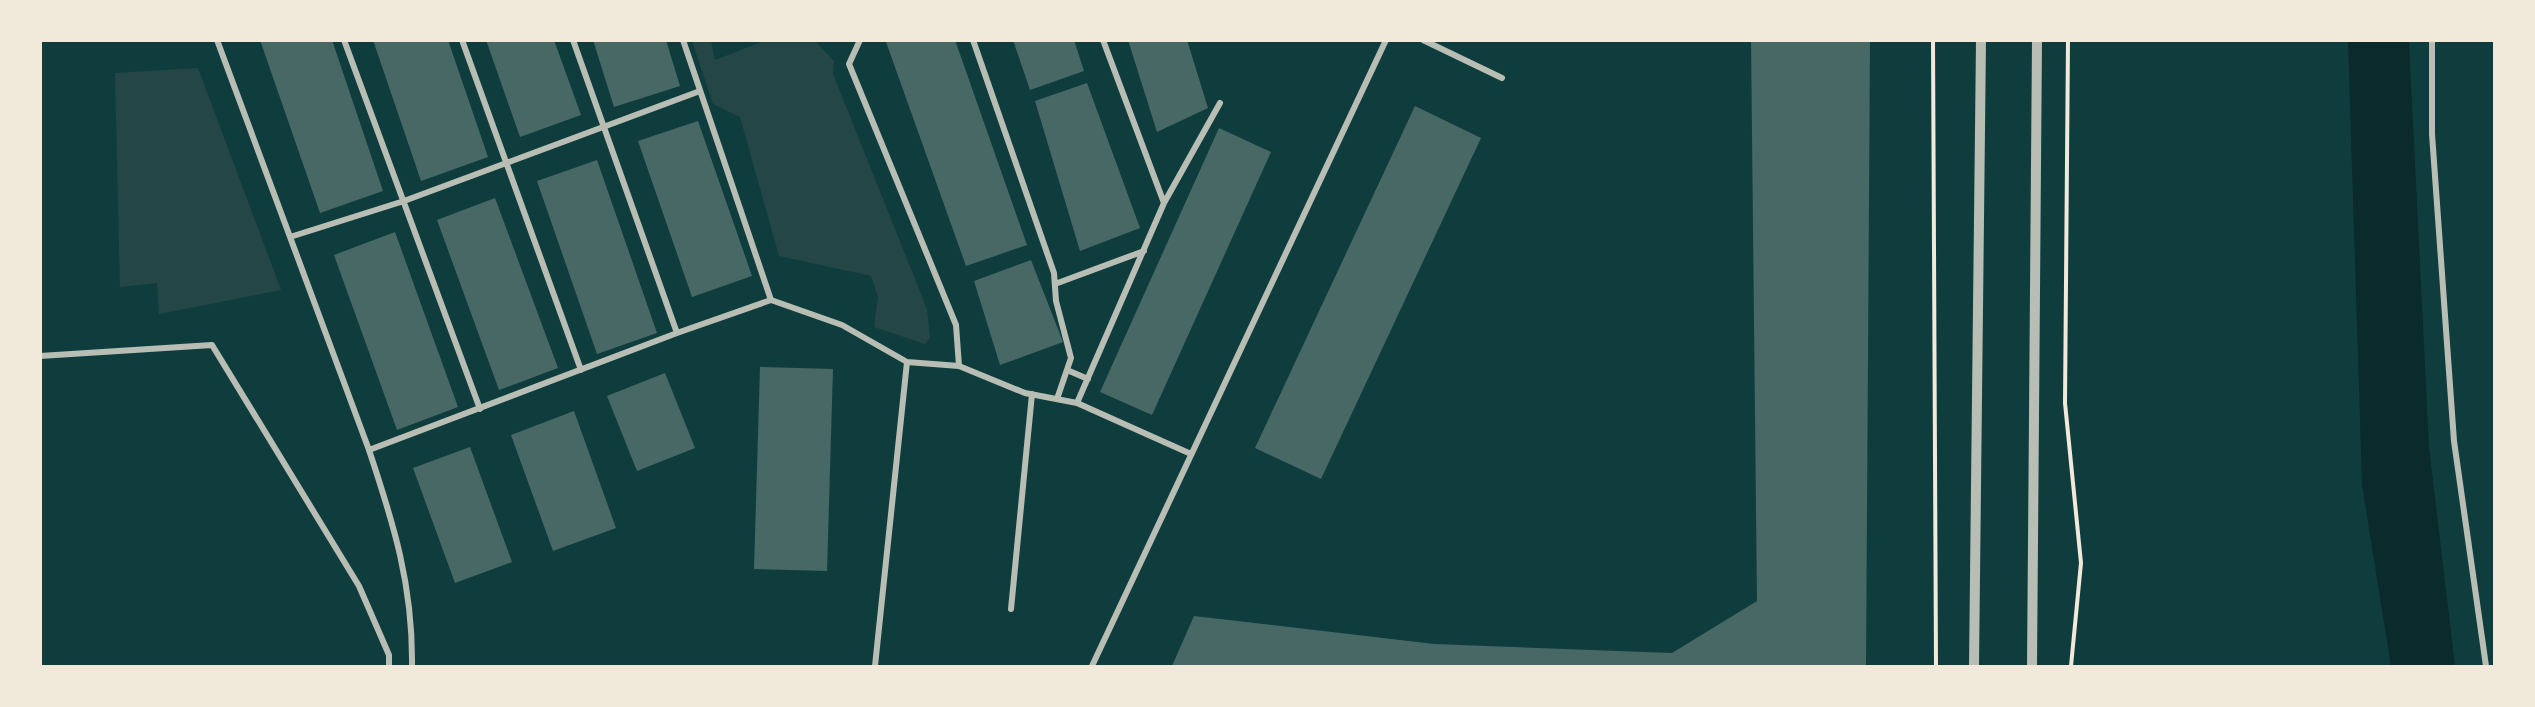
<svg xmlns="http://www.w3.org/2000/svg" width="2535" height="707" font-family="Commissioner,sans-serif">
<style>
.green{fill:#244646}
.water{fill:#0a2a2b}
.building{fill:#486865}
.lines{fill:none;stroke-linecap:round;stroke-linejoin:round}
.path{stroke:#f1e9da;stroke-width:4}
.minor{stroke:#b8beb3;stroke-width:6}
.tertiary{stroke:#b8beb3;stroke-width:10}
</style>
<rect width="100%" height="100%" fill="#0f3d3e"/>
<path class="green" d="M692,41h19l4,19 49,-19h51l19,20 -1,13 94,235 3,29 -5,6 -51,-17 4,-30 -7,-21 -92,-20 -39,-139 -27,-13z
M198,68l83,222 -122,24 -2,-31 -37,4 -5,-214z"/>
<path class="water" d="M2348,41h61l20,406 26,219h-64l-29,-181z"/>
<path class="building" d="M260,40h72l51,151 -63,22z
M373,40h75l40,117 -67,24z
M486,40h68l27,75 -61,22z
M593,40h73l14,46 -66,21z
M888,40h67l72,205 -61,21 -80,-224z
M1013,40h61l10,31 -54,19z
M1128,40h59l21,68 -51,24z
M1751,40h119l-4,626h-694l22,-50 240,28 238,9 85,-52z
M1087,83l53,145 -60,23 -45,-150z
M1415,106l66,32 -160,341 -66,-31z
M698,121l54,155 -60,21 -54,-156z
M1219,128l52,24 -119,263 -52,-23z
M597,160l60,173 -60,21 -60,-173z
M495,198l63,170 -59,22 -62,-170z
M395,232l63,175 -61,23 -63,-175z
M1031,260l32,82 -63,23 -26,-84z
M760,367l73,2 -6,202 -73,-2z
M665,373l30,75 -58,23 -30,-75z
M574,411l42,117 -63,23 -42,-116z
M470,447l42,115 -57,21 -42,-115z"/>
<g class="lines">
<path class="path" d="M1933,40l3,626
M2068,40l-3,363 16,160 -10,103"/>
<path class="minor" d="M217,40l152,410
M344,40l136,369
M462,40l119,330
M573,40l104,293
M683,40l88,260
M973,40l81,233 2,28 15,57 -14,41
M1423,40l79,38
M2432,40v94l22,307 32,225
M1164,203l56,-100
M290,237l114,-36 296,-110
M1055,284l89,-33
M40,356l172,-11 147,241 30,69v11
M959,366l66,27 52,10 114,51
M1067,370l21,9
M1077,403l87,-200 -61,-163
M1011,609l21,-215
M412,666c1,-80 -18,-141 -43,-216l308,-117 94,-33 71,25 65,37 52,4 -3,-41 -107,-261 11,-24
M875,666l32,-304
M1092,666l294,-626"/>
<path class="tertiary" d="M1974,666l7,-626
M2032,666l5,-626"/>
</g>
<rect width="2535" height="707" fill="none" stroke="#f1e9da" stroke-width="84"/>
</svg>
